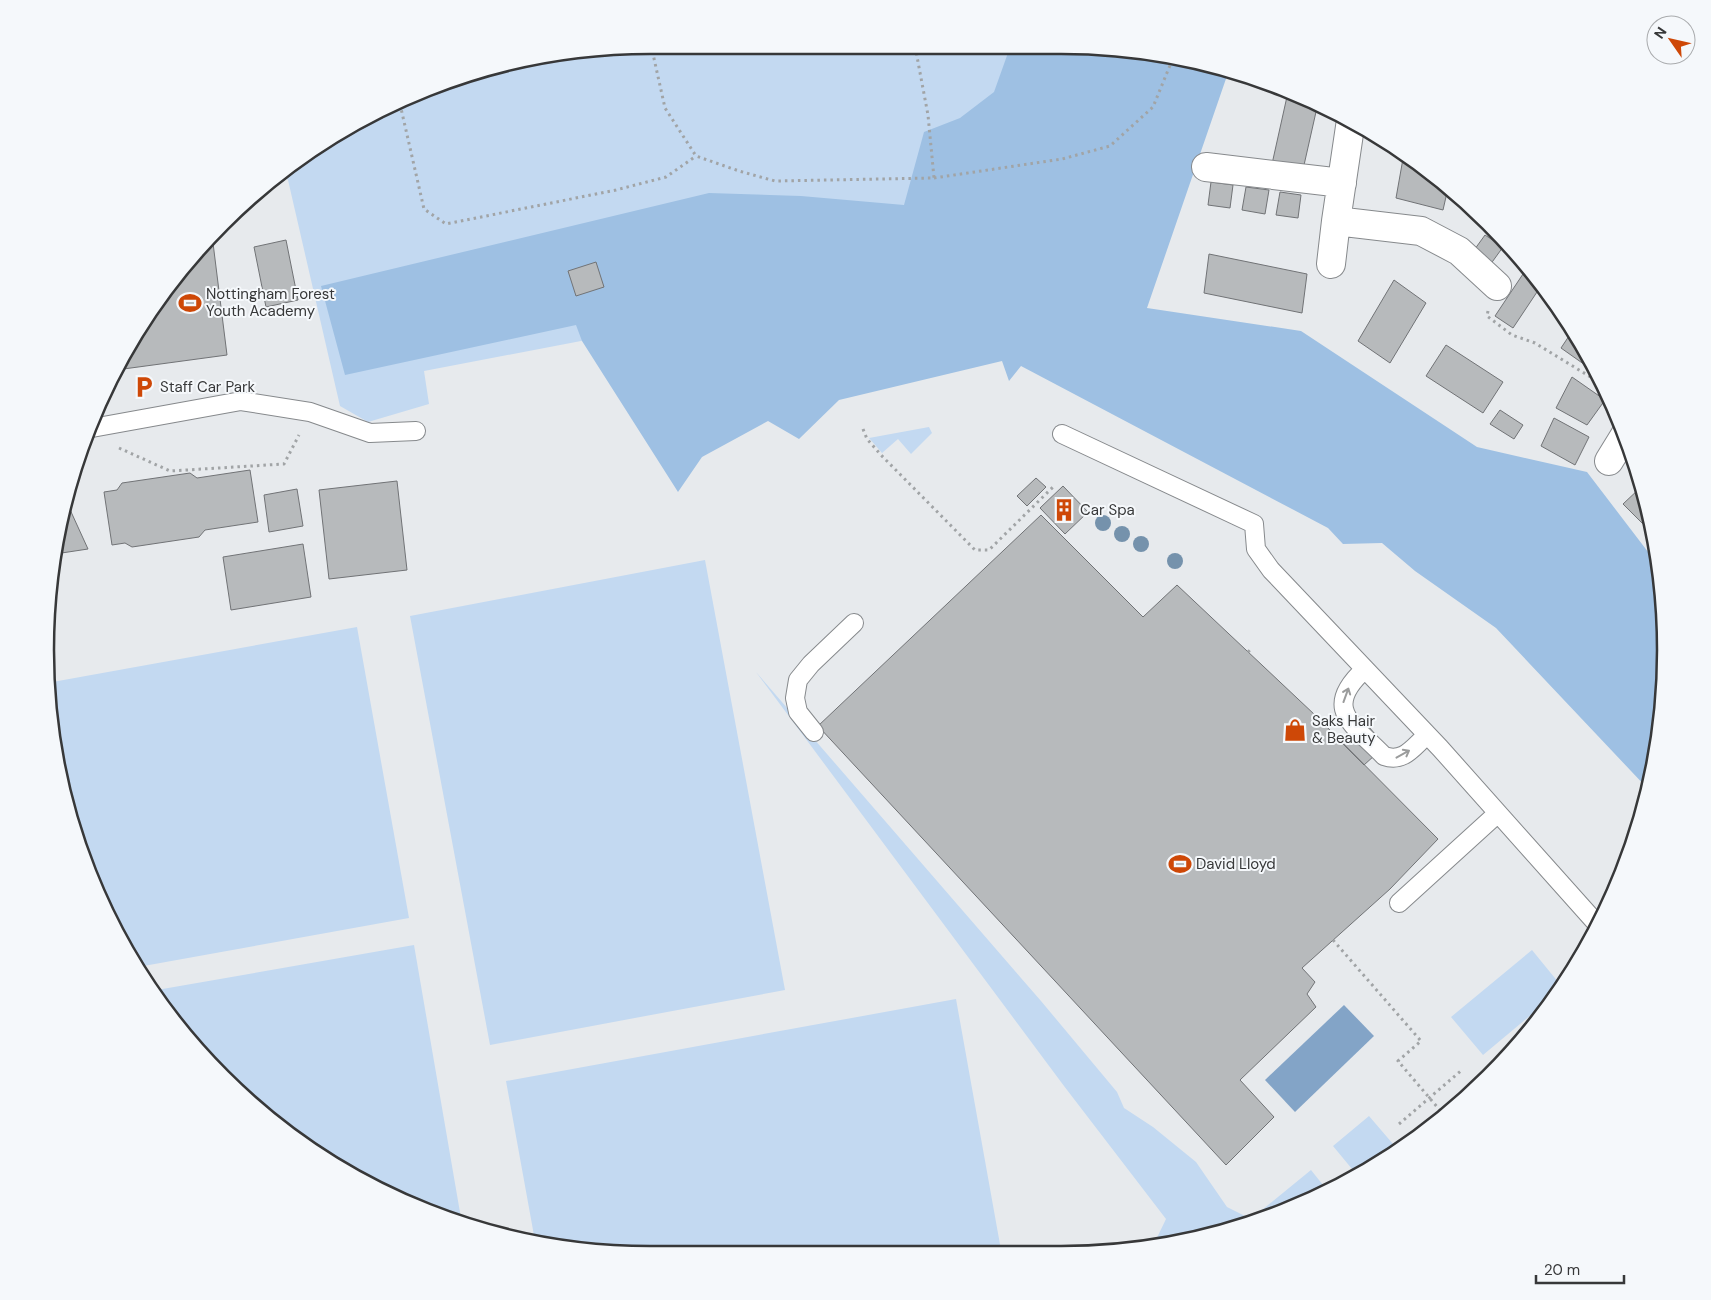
<svg xmlns="http://www.w3.org/2000/svg" width="1711" height="1300" font-family="'DM Sans',sans-serif">
<style>
.green{fill:#c3d9f1}
.forest{fill:#9ec0e3}
.water{fill:#83a4c7}
.building{fill:#b7babc;stroke:#717376}
.lines{fill:none;stroke-linecap:round;stroke-linejoin:round}
.service-casing{stroke:#86898c;stroke-width:20}
.minor-casing{stroke:#86898c;stroke-width:30}
.path{stroke:#a1a4a6;stroke-width:3;stroke-dasharray:2.5 4;stroke-linecap:butt}
.service{stroke:#fff;stroke-width:18}
.minor{stroke:#fff;stroke-width:28}
.tree{fill:#7592ac}
.oneway{stroke:#9b9c9c}
.labels{text-anchor:middle;stroke-width:4;stroke-linejoin:round;paint-order:stroke}
.poi-label{font-size:15px;fill:#373839;stroke:#f5f8fb;text-anchor:start}
.rim{fill:none;stroke:#373839;stroke-width:2.5}
</style>
<rect width="100%" height="100%" fill="#e7eaed"/>
<path class="green" d="M650,45l450,1 97,16 -499,248 -117,31 -157,30 5,33 -61,18 -28,-16 -52,-226 -7,-7 66,-47 146,-60z
M929,427l3,6 -21,21 -13,-15 -16,14 -13,-15z
M705,560l80,430 -295,55 -80,-429z
M357,627l52,291 -271,49 -61,-122 -31,-156 1,-6z
M756,672l285,329 76,91 7,16 29,19 43,35 31,45 24,12 60,-49 16,20 -35,19 -139,37 13,-27 -102,-133z
M414,945l48,279 -7,-1 -108,-49 -125,-96 -71,-87z
M1532,950l31,38 -80,67 -32,-38z
M956,999l45,251h-430l-36,-9 -29,-160z
M1369,1116l30,35 -42,24 -24,-29z"/>
<path class="forest" d="M1013,46h87l118,20 11,4 -82,238 154,23 176,116 110,25 71,93 8,85 -12,118 -6,21 -152,-161 -81,-57 -33,-28 -39,1 -15,-16 -307,-162 -12,15 -7,-20 -163,39 -40,39 -31,-18 -66,36 -24,35 -96,-151 -6,-16 -231,50 -24,-89 388,-93 92,3 103,9 20,-73 36,-14 34,-26 15,-42z"/>
<path class="water" d="M1344,1005l30,31 -79,76 -30,-32z"/>
<path class="building" d="M1288,92l30,11 -16,71 -30,-10z
M1404,153l44,35 -5,22 -47,-12z
M1211,182l22,3 -3,23 -22,-3z
M1246,187l23,3 -4,24 -23,-4z
M1280,192l21,3 -3,23 -22,-3z
M212,235l15,120 -111,15 79,-119z
M1485,235l18,12 -13,18 -18,-12z
M286,240l12,60 -32,7 -12,-60z
M1209,254l98,20 -5,39 -98,-20z
M596,262l8,25 -28,9 -8,-25z
M1527,268l14,18 -28,42 -18,-12z
M1394,280l32,23 -36,60 -32,-22z
M1573,330l22,42 -34,-24z
M1446,345l57,37 -20,31 -57,-37z
M1572,377l33,23 -18,25 -31,-17z
M1500,410l23,15 -9,14 -24,-15z
M1554,418l35,19 -14,28 -34,-19z
M250,470l8,52 -53,8 -6,7 -67,10 -7,-4 -13,2 -8,-53 13,-2 5,-7 68,-10 7,5z
M1036,478l10,9 -19,19 -10,-10z
M397,481l10,89 -78,9 -10,-89z
M1063,486l25,26 -23,22 -25,-26z
M1640,488l2,2 13,46 -32,-32z
M297,489l6,37 -34,6 -5,-37z
M67,503l21,46 -33,5 2,-22z
M1041,515l102,102 34,-32 138,130 123,124 -48,50 -88,79 13,14 -8,12 9,13 -76,73 34,37 -48,48 -408,-439z
M303,544l8,53 -80,13 -8,-53z
M1364,721l21,25 -21,19 -23,-23z"/>
<g class="lines">
<defs>
<path id="service" d="M92,428l149,-27 69,11 60,21 46,-2
M1062,434l192,90 2,25 15,21 169,178 157,176
M1365,669c-44,40 -12,55 19,87 20,7 29,-9 43,-21
M814,732l-16,-20 -3,-14 3,-18 13,-16 43,-41
M1399,903l99,-90"/>
<path id="minor" d="M1351,120l-15,101 85,10 38,20 38,35
M1206,167l136,16
M1331,264l5,-43
M1609,461l16,-26"/>
</defs>
<use href="#service" class="service-casing"/>
<use href="#minor" class="minor-casing"/>
<path class="path" d="M651,45l14,63 31,48 43,15 36,10 159,-3 -6,-63 -13,-69
M400,104l24,105 22,15 170,-34 50,-13 30,-21
M934,178l128,-19 48,-13 43,-39 20,-49
M1488,311l-1,5 25,19 23,8 67,41
M863,429l4,10 14,16 94,95h14l65,-64
M119,448l51,23 114,-7 15,-29
M1248,652l4,-4
M1333,940l88,101 -23,20 46,54
M1399,1124l64,-55"/>
<use href="#service" class="service"/>
<use href="#minor" class="minor"/>
</g>
<g class="tree">
<circle cx="1103" cy="523" r="8"/>
<circle cx="1122" cy="534" r="8"/>
<circle cx="1141" cy="544" r="8"/>
<circle cx="1175" cy="561" r="8"/>
</g>
<defs><path id="oneway-shaft" d="M-6 0H5M1.5-3L5.5 0L1.5 3" fill="none" stroke-width="1.6" stroke-linecap="round" stroke-linejoin="round" transform="scale(1.25)"/></defs>
<g class="oneway">
<use href="#oneway-shaft" transform="translate(1346 695) rotate(-70)"/>
<use href="#oneway-shaft" transform="translate(1403 754) rotate(-29)"/>
</g>
<defs>
<symbol id="stadium-bare" viewBox="-9 -9 18 18"><path d="M0-5a6.5 5 0 1 0 0 10a6.5 5 0 1 0 0-10ZM-3.5-1.8h7v3.6h-7Z" fill="#ce4807" stroke="#f5f8fb" stroke-width="2.5" paint-order="stroke"/></symbol>
<symbol id="parking-bare" viewBox="-9 -9 18 18"><path d="M-3.5-5.5H1a3.5 3.5 0 0 1 0 7H-1V5.5H-3.5ZM-1-3.4V-.6H.8a1.4 1.4 0 0 0 0-2.8Z" fill="#ce4807" stroke="#f5f8fb" stroke-width="2.5" paint-order="stroke"/></symbol>
<symbol id="building-bare" viewBox="-9 -9 18 18"><path d="M-4-6H4V6H1V3H-1V6H-4ZM-2.5-4.3h1.7v1.8h-1.7ZM.8-4.3h1.7v1.8H.8ZM-2.5-1h1.7V.8h-1.7ZM.8-1h1.7V.8H.8Z" fill="#ce4807" stroke="#f5f8fb" stroke-width="2.5" paint-order="stroke"/></symbol>
<symbol id="shop-bare" viewBox="-9 -9 18 18"><path d="M-5-2.5h2.3a2.7 3.5 0 0 1 5.4 0H5L5.5 6h-11ZM-1.5-2.5h3a1.5 2.3 0 0 0-3 0Z" fill="#ce4807" stroke="#f5f8fb" stroke-width="2.5" paint-order="stroke"/></symbol>
</defs>
<g fill-rule="evenodd">
<use href="#stadium-bare" x="174" y="287" width="32" height="32"/>
<use href="#parking-bare" x="128" y="371" width="32" height="32"/>
<use href="#building-bare" x="1048" y="494" width="32" height="32"/>
<use href="#shop-bare" x="1279" y="714" width="32" height="32"/>
<use href="#stadium-bare" x="1164" y="848" width="32" height="32"/>
</g>
<g class="labels">
<g class="poi-label">
<text x="206" y="299">Nottingham Forest<tspan x="206" dy="17">Youth Academy</tspan></text>
<text x="160" y="392">Staff Car Park</text>
<text x="1080" y="515">Car Spa</text>
<text x="1312" y="726">Saks Hair<tspan x="1312" dy="17">&amp; Beauty</tspan></text>
<text x="1196" y="869">David Lloyd</text>
</g>
</g>
<path d="M0 0H1711V1300H0ZM650 54H1061A596 596 0 0 1 1657 650V650A596 596 0 0 1 1061 1246H650A596 596 0 0 1 54 650V650A596 596 0 0 1 650 54Z" fill="#f5f8fb" fill-rule="evenodd"/>
<path class="rim" d="M650 54H1061A596 596 0 0 1 1657 650V650A596 596 0 0 1 1061 1246H650A596 596 0 0 1 54 650V650A596 596 0 0 1 650 54Z"/>
<g transform="translate(1671 40) rotate(304)"><circle r="24" fill="#f5f8fb" stroke="#a9abad"/>
<path d="M0-4L9 19L0 12L-9 19Z" fill="#ce4807"/>
<text y="-8" font-size="14" font-weight="bold" text-anchor="middle" fill="#373839">N</text>
</g>
<path d="M1536 1275v8h88v-8" fill="none" stroke="#373839" stroke-width="2.5"/>
<text x="1544" y="1275" font-size="15" fill="#373839" stroke="#f5f8fb" stroke-width="4" paint-order="stroke">20 m</text>
</svg>
